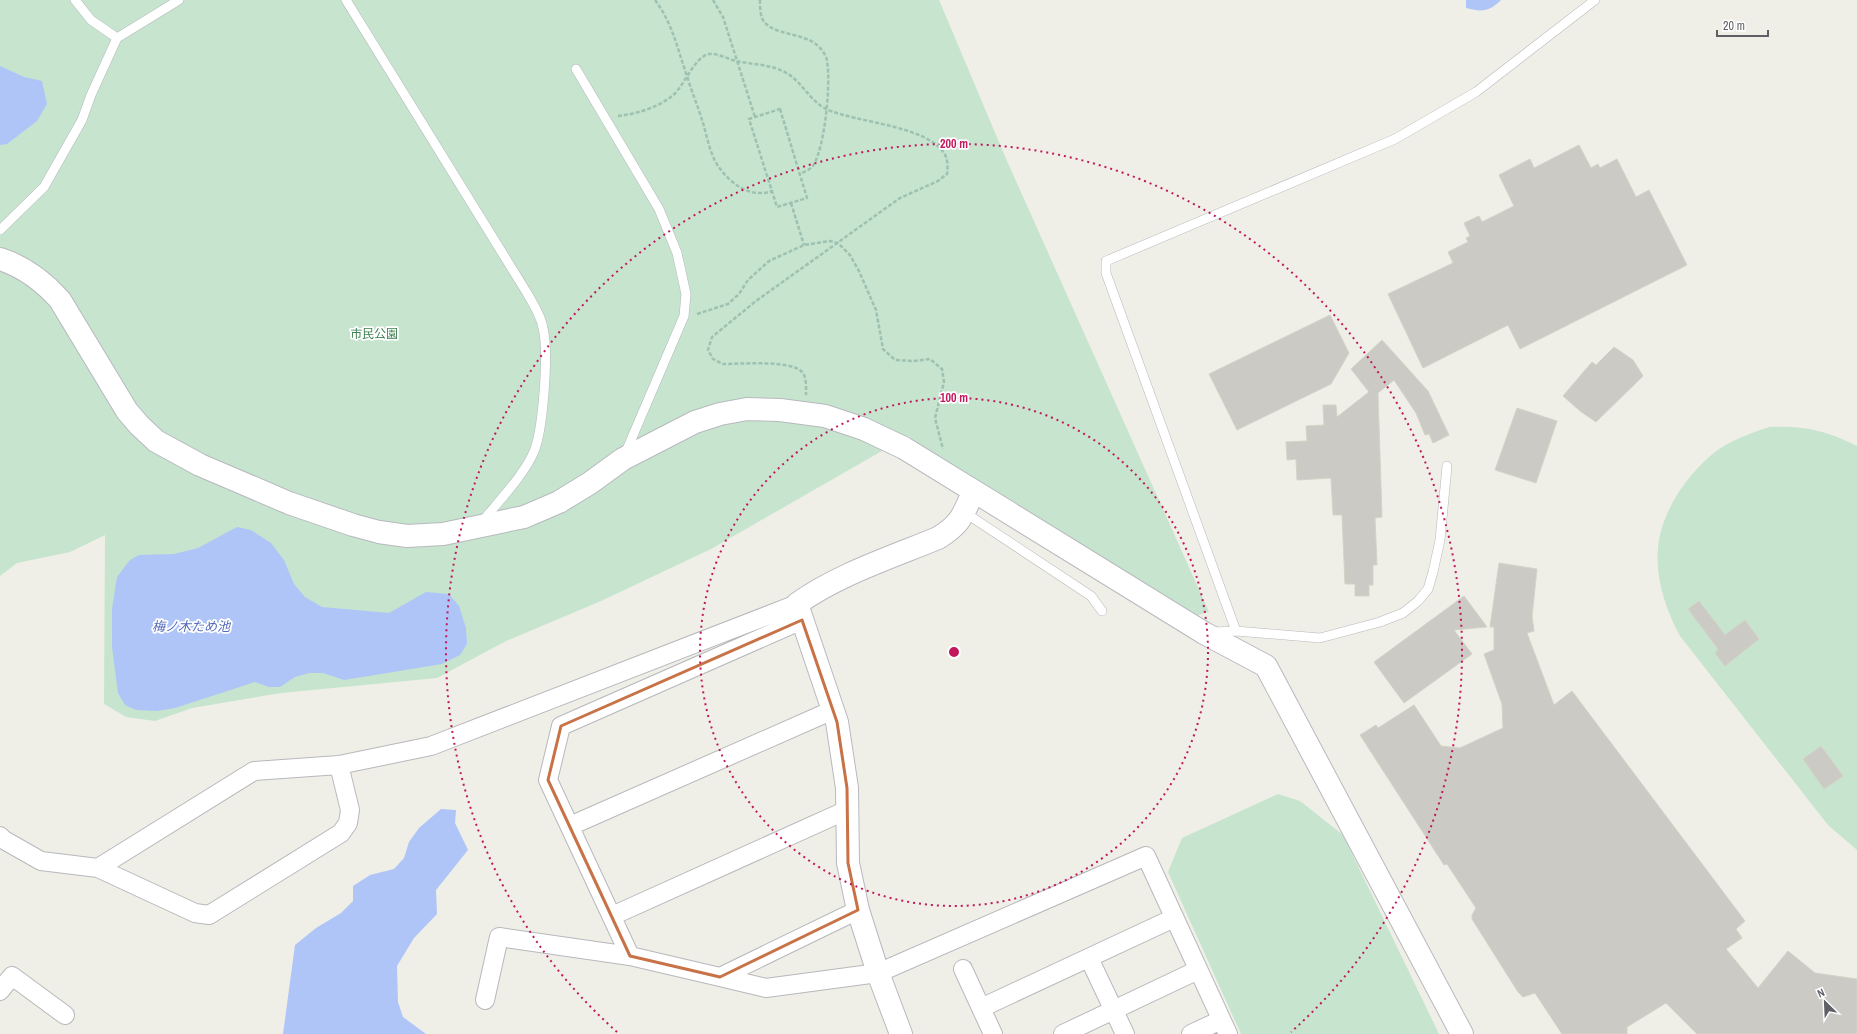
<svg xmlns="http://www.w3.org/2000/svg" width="1857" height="1034" font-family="'Archivo Narrow','Noto Sans JP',sans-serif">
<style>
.green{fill:#c6e4ce}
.water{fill:#afc5f8}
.building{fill:#cbcac4;stroke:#d4d3c6}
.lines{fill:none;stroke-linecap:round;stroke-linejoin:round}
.lane-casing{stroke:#b7b8bc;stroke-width:10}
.street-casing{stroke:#b7b8bc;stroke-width:20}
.secondary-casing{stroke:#b8b9bf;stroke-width:24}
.path{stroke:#9ec2b2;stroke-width:2.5;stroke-dasharray:4 2;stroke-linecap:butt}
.lane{stroke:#fff;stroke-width:9}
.street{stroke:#fff;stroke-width:18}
.secondary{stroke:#fff;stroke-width:22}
.marked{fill:none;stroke:#c87247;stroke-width:3;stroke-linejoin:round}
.ring{fill:none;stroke:#c2185b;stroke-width:2;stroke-dasharray:2 4}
.labels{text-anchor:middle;stroke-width:3.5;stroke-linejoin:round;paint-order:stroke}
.park-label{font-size:12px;fill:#3c7f51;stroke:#fff}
.water-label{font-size:13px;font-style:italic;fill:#536aba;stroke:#fff}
.centre{fill:#c2185b;stroke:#fff;stroke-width:2}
.ring-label{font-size:12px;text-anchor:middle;font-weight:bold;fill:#c2185b;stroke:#fff;stroke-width:3.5;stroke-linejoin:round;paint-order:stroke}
</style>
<rect width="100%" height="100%" fill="#efefe7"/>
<path class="green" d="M0,0h939l68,161 202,451 -11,3 -220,-133 -70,-46 -197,113 -110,52 -95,40 -69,37 -156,15 -89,15 -37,13 -29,-4 -22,-13 1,-169 -35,17 -53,11 -17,13z
M1769,427c36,-1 55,3 88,19v404l-29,-25 -148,-189c-14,-26 -25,-58 -22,-88 3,-37 31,-77 61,-99 15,-10 33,-16 50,-22z
M1278,794l22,7 43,34 96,199h-198l-73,-162 14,-34z"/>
<path class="water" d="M1466,0h35c-12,12 -19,12 -35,8z
M0,66l24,11 18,4 5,23 -10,17 -30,23 -7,1z
M237,527l14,3 20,13 13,17 10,24 11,13 17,10 67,6 37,-21 23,2 10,12 7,22 1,16 -7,11 -18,9 -98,16 -21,-7h-14l-14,4 -15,10h-11l-14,-5 -80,26 -18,3 -21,-1 -11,-5 -7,-12 -6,-46v-38l5,-32 13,-17 9,-5 35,-1 24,-6z
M441,809l15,1 -1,13 13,27 -32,40 1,24 -23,24 -17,28 1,36 5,15 23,17h-143l12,-89 21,-17 25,-15 12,-12v-15l17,-11 24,-6 10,-11 5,-16 10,-14z"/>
<path class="building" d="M1579,145l12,23 7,-4 2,4 17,-9 19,38 13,-7 38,75 -167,84 -12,-24 -85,43 -35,-74 65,-31 -5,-11 20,-10 -2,-4 4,-2 -6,-13 15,-7 3,6 32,-16 -15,-31 31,-16 4,9z
M1330,315l19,38 -18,31 -94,46 -28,-56z
M1382,340l46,51 21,44 -16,8 -4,-9 -4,1 -9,-22 -22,-33 -16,13 4,124 -7,1 2,47h-4v20h-4v11h-14v-12h-10l-3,-69h-9l-2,-37 -34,2 -1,-21 -9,1 -1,-18 21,-1 -1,-15 18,-1 -1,-20h13l1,12 32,-25 -18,-23z
M1614,347l19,13 10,16 -47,46 -16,-11 -17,-15 29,-34 4,3z
M1517,408l40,13 -21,62 -41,-13z
M1499,563l38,6 -5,47 2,15 -7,2 27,72 18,-14 173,230 -9,8 6,9 -16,11 32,39 30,-37 27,22 42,6v55h-160l-31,-31 -39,24v7h-65l-27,-41 -12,4 -5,-5 -46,-73v-4l4,-7 -29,-44 -3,1 -84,-130 16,-10 2,3 36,-23 27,41 19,2 43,-20 -1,-24 -18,-50 10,-4v-23h-4z
M1464,596l23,31 -33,3 18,24 -68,49 -30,-41z
M1699,601l26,34 20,-15 14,19 -34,27 -10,-13 3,-4 -30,-40z
M1821,746l22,30 -19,13 -21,-30z"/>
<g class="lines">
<defs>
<path id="lane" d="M75,0l16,20 26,18
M346,0l181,293c6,11 14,22 16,35 6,25 0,98 -8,121 -9,24 -37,53 -54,74
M576,69l83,140 18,44 9,41 -2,22 -59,138
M0,230l44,-43 38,-67 9,-25 26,-57 62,-38
M964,512l127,84 11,15
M1236,631l-130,-358v-12l289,-122 81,-47 119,-92
M1214,632l22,-1 84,7 60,-16 23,-9 15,-12 10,-12 5,-17 7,-32 7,-74"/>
<path id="street" d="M802,620l-241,106 -13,54 82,176 90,21 138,-67
M570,826l263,-116
M0,836l4,4 37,21 57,7 156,-97 85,-6 92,-19 366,-142
M98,868l97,45 14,2 132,-82 7,-10 2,-13 -11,-45
M612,916l235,-106
M1089,958l36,76
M963,969l30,65
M720,977l46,11 112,-15 268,-117 82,178
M0,991l12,-15 53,39
M485,1000l14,-63 131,19
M981,1008l193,-90
M1063,1034l135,-64
M1191,1034l30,-14"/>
<path id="secondary" d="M0,259c25,8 43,22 60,41l67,111 12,14 17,16 44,24 89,38 64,22 26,7 28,4 36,-2 81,-17 35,-15 31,-19 33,-24 72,-37 25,-8 27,-5 33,1 45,6 39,13 40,19 253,156 47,29 62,33 196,368
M901,1034l-23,-61 -20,-63 -10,-47 -1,-75 -10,-66 -40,-118c40,-29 95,-47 141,-66 23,-14 25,-23 35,-46"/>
</defs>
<use href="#lane" class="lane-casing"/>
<use href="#street" class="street-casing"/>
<use href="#secondary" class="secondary-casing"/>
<path class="path" d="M655,0c18,24 23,51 33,79 4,14 10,27 14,41 5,15 7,32 16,46 12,17 32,33 54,25
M713,0l10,17 32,100
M760,0c0,5 0,13 2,18 8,19 44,13 58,30 3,3 7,9 7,13 4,22 -2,84 -13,103 -3,6 -9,7 -14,10
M780,109l27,89 -30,9 -28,-88z
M618,116c18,-2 39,-8 54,-20 12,-9 22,-39 37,-42 8,-1 19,5 27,7 18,4 39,3 55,15 13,10 20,25 35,33 31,14 99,16 118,44 4,6 4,14 3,21l-9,7 -38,17 -144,103 -44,36 -4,13 5,9 10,5c17,0 66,-4 78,7 6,5 5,16 5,24
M791,203l13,42
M697,314l31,-10 11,-10 9,-14 21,-19 35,-16 26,-4 8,2 12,12 9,16 17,39 7,39 12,11 18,1 17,-2 12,10 2,13 -9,36 8,31"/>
<use href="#lane" class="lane"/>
<use href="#street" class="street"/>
<use href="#secondary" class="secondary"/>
</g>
<path class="marked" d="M802,620l35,102 10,66 1,75 10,47 -138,67 -90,-21 -82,-176 13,-54z"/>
<g class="ring">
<circle cx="954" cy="652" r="254"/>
<path d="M617 1032A508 508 0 1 1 1291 1032"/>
</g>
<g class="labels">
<g class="park-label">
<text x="374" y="338">市民公園</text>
</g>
<g class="water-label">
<text x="191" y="631">梅ノ木ため池</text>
</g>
</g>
<circle cx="954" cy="652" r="6" class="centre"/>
<g class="ring-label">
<text x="954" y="148">200 m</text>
<text x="954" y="402">100 m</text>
</g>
<g transform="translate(1825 1002) rotate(336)" stroke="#ffffff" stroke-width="3" paint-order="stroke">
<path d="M0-3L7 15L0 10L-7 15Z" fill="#5f6066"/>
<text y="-6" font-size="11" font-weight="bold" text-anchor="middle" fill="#5f6066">N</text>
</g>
<path d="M1717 30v6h51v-6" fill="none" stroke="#5f6066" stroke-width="2"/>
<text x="1723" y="30" font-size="12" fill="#5f6066" stroke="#ffffff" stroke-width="3" paint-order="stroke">20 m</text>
</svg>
